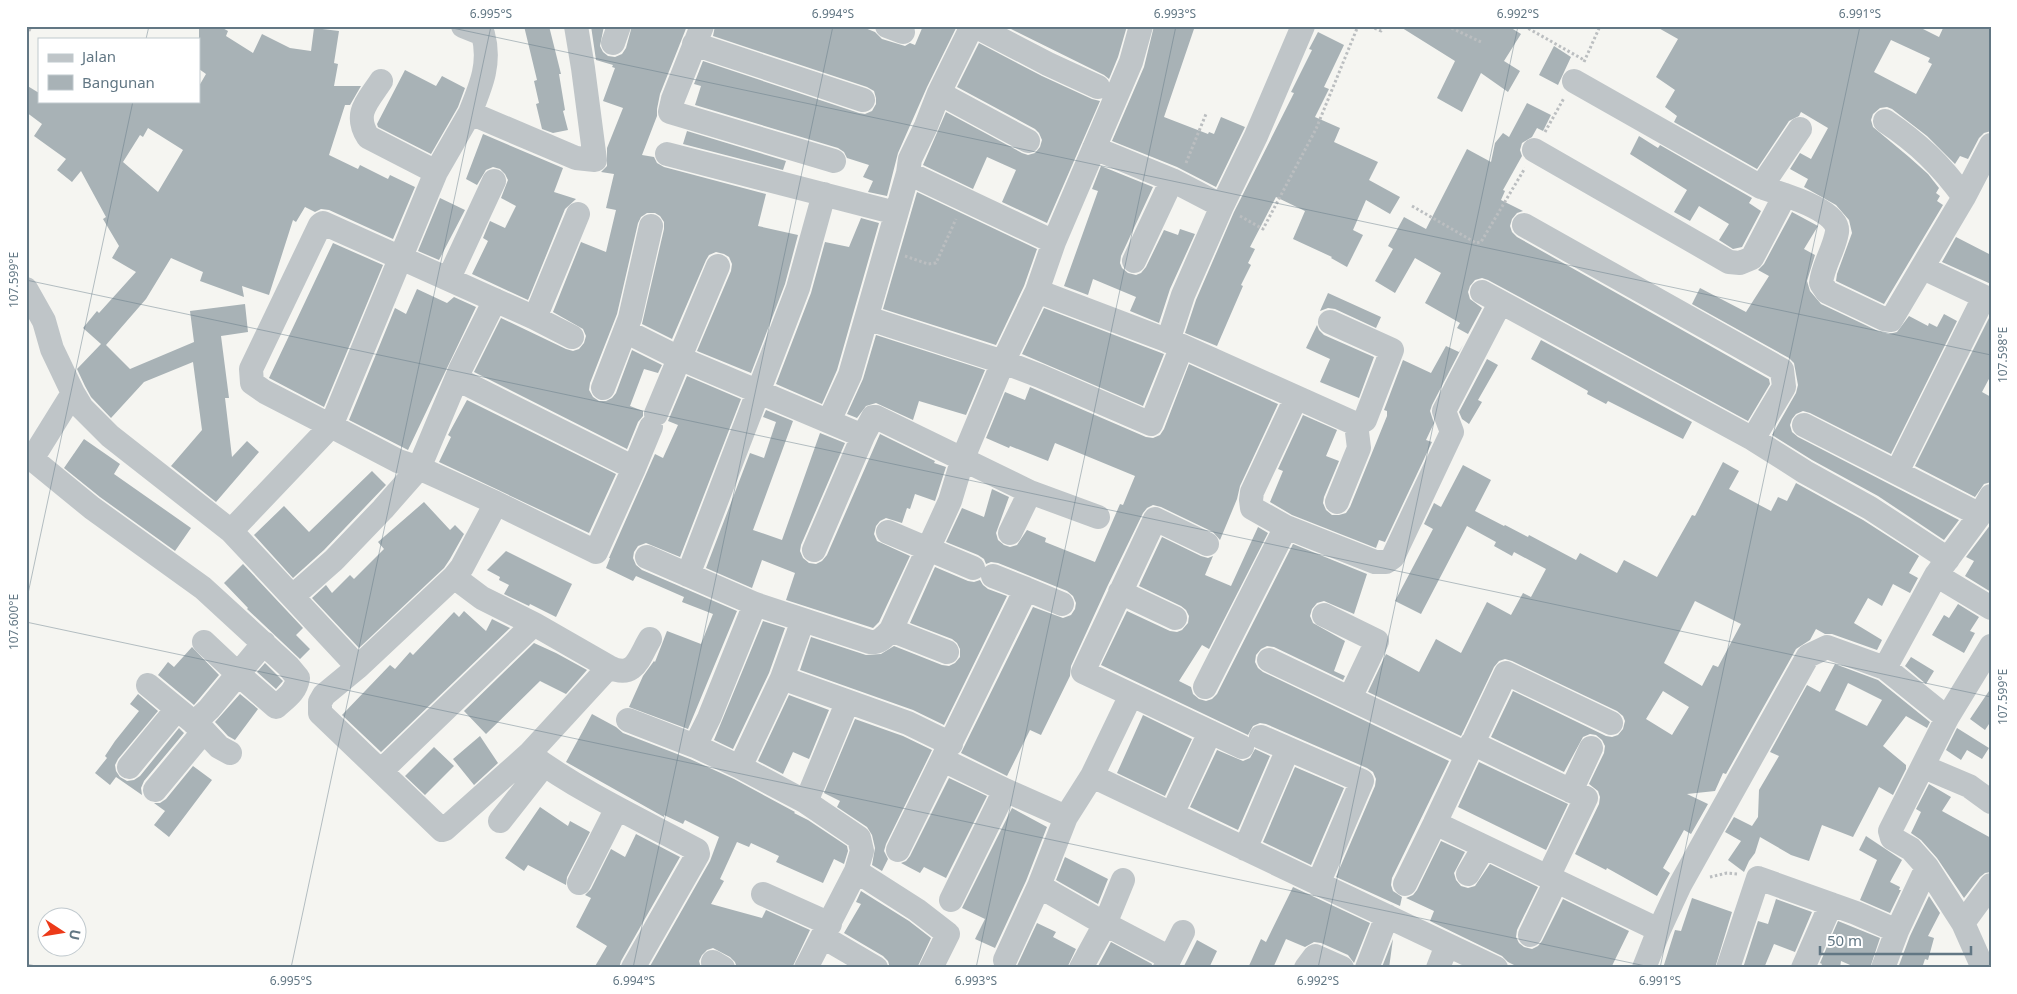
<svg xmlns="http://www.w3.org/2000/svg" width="2017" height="994" font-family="'Noto Sans',sans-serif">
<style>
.building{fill:#a8b2b6;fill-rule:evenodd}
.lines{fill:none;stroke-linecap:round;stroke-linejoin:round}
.path{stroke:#bbbec0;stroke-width:3;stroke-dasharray:2.5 2.5;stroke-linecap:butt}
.street{stroke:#bfc5c8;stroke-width:24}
.ticks{fill:none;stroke:#627784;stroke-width:1;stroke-opacity:0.45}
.neatline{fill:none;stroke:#627784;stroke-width:2}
.ticks-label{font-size:12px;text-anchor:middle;fill:#627784}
</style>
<rect width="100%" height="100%" fill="#f5f5f1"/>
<path class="building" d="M199,26h20l9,5 -2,5 27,17 9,-19 28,14 21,3 3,-23 25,3 -5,32 4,1 -4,22h27l-11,19h-5l-16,50 29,14 2,-4 28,14 2,-4 25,12 -22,52 -64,-29 -8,-1 -6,3 -10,-5 -9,15 -3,-2 -24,75 -27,-9 2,11 -44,-16 3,-9 -32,-14 -25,41 -40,46 24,24 64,-27 -4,-31 55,-7 3,28 -27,4 8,62h-4l7,59 15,-16 12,11 -43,50 -45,-36 31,-36 -9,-68 -49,20 -33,36 -20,-21 -6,-11 -8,-17 24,-25 -18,-16 14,-17 2,2 37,-41 -24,-14 7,-12 -16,-27 3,-2 -25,-46 -9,11 -15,-12 9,-11 -32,-23 8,-12 -16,-12v-27l13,8v8h160v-15l7,-12 -7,-5zM148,128l35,22 -25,42 -35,-30 17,-27 3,2z
M524,26h25l12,48h-2l6,36 -2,1 5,19 -15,3 -11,-4 -6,-25 3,-1 -5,-22 3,-1z
M591,26h13l-4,20 3,6 5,4 7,1 7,-3 4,-6 6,-22h55l-27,68 -3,15v7l-15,39 12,2 3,6 7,4 102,27 -8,32 40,9 -13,49 -34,89 -54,-22 34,-80 1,-7 -3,-7 -5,-3 -8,-2 -7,3 -3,5 -34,79 -30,-15 22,-95v-7l-4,-6 -5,-3h-8l-6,4 -3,6 -21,91 -27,69 -1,7 4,7 6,4h7l6,-3 4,-5 16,-43 30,15 -4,8 -14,-4 -14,37 13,5v5l-5,6 -11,27 -153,-77 27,-54 65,31 7,2 6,-2 5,-6 2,-7 -3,-7 -30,-17 28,-70 25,10 10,-42 -10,-2 8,-34 -13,-2 6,-6v-18l16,-40 -20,-7 12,-33 -3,-1 1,-2 -17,-5z
M715,26h145l15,6 7,7 23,7 5,-3 5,2 8,-19h34l-30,61 -29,66 -11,43 -19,-4 5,-11 -10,-4 6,-12 -22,-7 -3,-6 -6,-4 -143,-43 6,-19 -7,-2 9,-23 156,52 6,1 7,-3 4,-7v-6l-2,-7 -7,-4 -154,-51z
M1005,26h122l-9,31 -9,22 -5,-4z
M1154,26h41l-31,91 44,17 1,-2 5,2 7,-17 24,10 -29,60 -39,-20 -65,-26 32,-74z
M1399,26h109l13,8 -17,27 16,10 -12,21 -27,-19 -19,39 -25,-14 18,-37z
M1655,26h262l22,11 5,-11h47v105l-7,2 -5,5 -11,21 -8,-3 -5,8 -28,-28 -35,-27 -5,-2 -7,1 -7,6 -2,6 2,7 36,30 19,17 11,14 -3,5 4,3 -3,5 6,4 -59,99 -48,-23 1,-7 15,-41 -3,-13 -13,-15 -32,-18 4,-8 -18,-10 10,-16 11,6 17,-31 -27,-16 -2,4 -10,5 -32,48 -83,-47 3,-6 -12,-9 10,-17 -19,-13 22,-38zM1891,40l39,18 -2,4 4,2 -16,30 -42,-22z
M1318,32l26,13 -20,42 5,2 -14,28 25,11 -6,14 44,20 -9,18 31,17 -10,17 -24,-14 -13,30 10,5 -16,32 -16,-9 1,-1 -39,-18 12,-28 -29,-14 -26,50 5,2 -7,14 3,2 -10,20 2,1 -26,60 -32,-13 11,-33 38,-88 60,-119 -3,-1 21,-42 -3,-1z
M979,43l63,33 50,23 8,2 -53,122 -45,-21 14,-32 -29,-13 -14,32 -50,-24 23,-53 76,41 6,2 7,-2 5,-6 2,-7 -3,-7 -4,-4 -78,-42z
M1554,46l17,11 -13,28 -19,-10z
M405,70l31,16 6,-10 23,12 -7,19 -27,47 -53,-27 -1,-3z
M1527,103l24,12 -8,16 -6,-3 -5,9 -10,6 -2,7 2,6 -19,34 2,1 -4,9 22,11 -6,2 -5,6 -2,7 2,6 5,5 252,142 1,5 -22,37 -260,-141 -6,-2 -7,2 -5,6 -2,6 2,7 12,9 -14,26 -11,-6 3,-5 -35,-20 16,-30 -26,-15 -20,35 -20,-12 18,-32 -5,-3 16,-29 22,12 41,-80 24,13 4,-19 8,-10 6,4z
M687,131l99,30 -3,9 -100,-26z
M483,134l80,34 -9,24 22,7 -11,10 -37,91 -56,-26 16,-33 -5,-3 7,-17 15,7 11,-22 -15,-8 7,-18 -3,-6 -5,-5 -7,-2 -7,3 -9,15 -11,-6z
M1639,136l19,12 2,-3 92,53 -3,5 12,8 -19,36 -9,2 -14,-9 10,-16 -30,-18 -9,15 -16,-9 13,-22 -57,-36z
M1101,166l52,21 -32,69 -1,7 2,5 6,5 8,2 5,-2 5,-6 18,-37 14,5 2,-6 15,5 -25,55 -11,34 -29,-12 6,-14 -43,-18 -5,16 -24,-9 34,-95 -6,-2z
M917,192l120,57 -13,37 -28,59 -113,-36z
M440,198l25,12 -26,50 -21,-9z
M1792,212l26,14 -14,23 11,6 -8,26 3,10 11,13 57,27 11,3 8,-2 12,-16 19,10 1,-3 8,4 7,-13 13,7 -66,133 -81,-41 -7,-2 -7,3 -4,5 -2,6 2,7 6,5 161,83 -15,20 -66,-44 -66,-36 -40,-25 24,-42 2,-8 -4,-22 -5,-5 -97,-54 8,-16 46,24 23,-36 -11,-6 6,-6z
M861,218l18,5 -42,147 -15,34 -46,-20 35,-91 14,-51 24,5z
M1956,237l35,18v29l-49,-22z
M333,243l50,22 -59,142 -55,-29z
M417,289l30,14 7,-6 22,10 -68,143 -59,-30 46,-112 11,6z
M1328,293l53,24 -5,11 -41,-19 -7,-1 -8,3z
M1044,308l120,46 -21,52 -121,-52z
M1991,314v61l-9,17 9,5v85l-7,2 -9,13 -60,-31z
M1317,325l2,5 5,5 50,22 -15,41 -39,-16 10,-23 -24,-11z
M876,335l109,35 -19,45 -47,-14 -6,19 -37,-17 -10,3 -9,12 -10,-4 16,-35z
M1541,340l151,82 -9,17 -75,-38 -2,3 -19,-10 1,-3 -57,-32z
M1463,345l-31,60 -2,6 4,12 -8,17 6,2 -47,100 -6,-2 -3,8 -84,-33 -22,-13 13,-31 -5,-2 25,-54 34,15 -11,26 13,5 -15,36 -1,6 3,7 6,5h7l7,-2 4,-6 37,-91v-5l-3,-1 19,-50 28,13 15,-27 13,6z
M1487,359l11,6 -20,35 4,2 -13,22 -7,-5 -3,-7z
M1189,364l89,40 -38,82 -3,13 -17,41 -7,-8 -52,-25 -8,-2 -6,3 -4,5 -36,74 -36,79 -1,10 -29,59 -11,-5 -23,46 -46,-23 72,-146 30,11 8,-3 4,-6 1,-6 -3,-7 -6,-5 -69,-28 -7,-1 -5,2 -2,-5 -6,-4 -32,-13 16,-34 22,9 8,-28 17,8 -13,36 2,7 6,5 6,2 7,-2 10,-15 19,8 -1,4 50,20 25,-58 3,1 12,-29 -80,-33 -7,18 -38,-15 -1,2 -23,-10 19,-46 20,8 5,-13 116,50 7,1 7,-3 4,-6z
M687,376l54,23 -61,158 -34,-14 -8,3 -4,6 -1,6 3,7 6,5 95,41 -49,118 -59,-22 14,-31 11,-15 1,1 12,-31 34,13 12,-30 -31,-12 2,-5 -48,-21 -3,5 -27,-13 4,-10h-1l46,-104 8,4 15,-33 -10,-4z
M467,400l149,74 -27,59 -150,-71 12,-25 -3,-2z
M766,410l27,11 -40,109 29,10 38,-107 25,10 -44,102 -1,6 3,7 6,5 7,1 6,-3 5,-6 53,-121 55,27 -1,2 12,4 -11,34 -20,-7 -5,15 -3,-1 -5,15 -16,-5 -6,3 -4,5 -2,8 3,7 33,15 -31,66 -6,6 -87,-28 9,-27 -33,-13 -10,28 -46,-20 44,-115 14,5 12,-36 -13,-5z
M84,439l36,25 -6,10 77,54 -16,23 -75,-54 -36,-29z
M1723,462l16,9 -10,18 42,22 7,-14 9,4 9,-18 67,37 56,36 -10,17 9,5 -8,15 -17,-9 -11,22 -14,-8 -14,25 28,17 -5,10 -45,-16h-7l-9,-5 -6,11 -14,9 -70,125 -3,-1 -8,18 -28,3 21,10 -17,30 -7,-4 -21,38 7,5 -13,23 -50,-28 -1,2 -31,-16 24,-50 1,-7 -2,-6 -9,-7 15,-31 1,-7 -3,-6 -6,-5 -6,-1 -7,3 -19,35 -73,-35 22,-46 93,45 6,1 6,-2 5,-6 2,-8 -2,-5 -6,-5 -105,-50 -7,-2 -6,2 -5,6 -33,69 -93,-44 18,-38 33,18 17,-33 25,14 26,-51 24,13 12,-22 8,4 15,-28 -32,-17 -2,4 -18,-10 2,-4 -29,-16 -46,88 -26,-13 38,-72 -9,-5 10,-21 7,4 22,-42 28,15 -16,31 29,15 1,-1 23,12 1,-2 47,25 4,-7 37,20 7,-13 33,17 35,-62 3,1zM1695,601l46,23 -23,43 -5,-2 -11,21 -38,-23zM1663,691l26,16 -17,28 -26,-16z
M372,471l14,14 -62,65 -31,28 -39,-43 30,-29 25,26z
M424,502l26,28 5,-5 9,9 -14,25 -6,9 -85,80 -47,-50 14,-13 6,8 18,-18 4,4 30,-30 -6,-7z
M1991,524v68l-26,-16 9,-15 -8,-4z
M1258,527l10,6 -59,116 -7,-4 -23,36 12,6 2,7 6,5 7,2 6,-2 5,-5 76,-150 74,30 -13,40 -30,-13 -7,2 -5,6 -2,7 3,7 32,18 -11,30 11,5 -2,4 -69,-33 -7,-1 -6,3 -5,6 -1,7 3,6 5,4 186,89 -57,117 -1,7 2,6 9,6 -2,9 -64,-29 39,-91 1,-7 -3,-7 -6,-4 -101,-44 -6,-1 -7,3 -5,9 -147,-70 26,-54 43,20 7,1 5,-2 6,-7 1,-7 -3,-6 -5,-4 -42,-20 23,-49 39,19 7,2 5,-2 -8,19 26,11z
M506,551l66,33 -16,33 -26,-13 -1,2 -25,-12 5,-9 -10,-5 1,-3 -13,-7z
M243,564l60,64 -7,7 14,14 -10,10 -53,-50 1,-1 -24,-25z
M935,567l33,14 6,1 6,-2 3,5 5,4 19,7 -63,129 -31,-15 -113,-40 11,-33 55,18 15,-1 13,-8 48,19 7,1 6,-3 5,-6v-8l-3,-6 -5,-4 -42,-16z
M1958,604l21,13 -9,14 5,2 -11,20 -32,-18 12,-20 5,3z
M464,611l22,20 6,-12 18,9 -129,124 -39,-37 48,-50 5,4 15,-17 3,3 41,-43 5,5z
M763,621l22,7 -16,45 -36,76 -19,-9z
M534,643l22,10 31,17 -21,24 -26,-13 -54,53 -22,-23z
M192,647l27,28 -25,30 -36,-30 10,-13 6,5z
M1911,657l23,14 -8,13 -21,-18z
M265,663l18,18 -7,8 -19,-17z
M1835,664l43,16 52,42 -3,6 -21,-12 -23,30 23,19v4l-13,26 -14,-8 -26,50 -31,-12 -13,36 -18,-6 -31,-18 -5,16 -6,8 -5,11 -16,-12 13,-19 -16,-9 9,-15 18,9 6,-9 1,-27 20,-34 -9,-4 37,-67 13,7zM1848,683l34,17 -15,26 -32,-16z
M1991,688v33l-6,9 -15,-11z
M138,694l20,17 -40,48 -3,6 1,6 4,6 7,4 7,-1 6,-4 39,-48 5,5 -40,48 -3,7 1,7 -26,-18 -6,8 -15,-12 12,-15 -2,-2 10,-15 24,-30 -9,-7z
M240,694l18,15 -23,31 -7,-4 -13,-14z
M789,695l40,15 -20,49 -16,-7 -10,22 -25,-13z
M592,714l24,13 7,6 67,26 44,20 61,33 -1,1 14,7 39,26 1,5 -4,13 -10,-5 -11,24 -47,-21 3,-6 -28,-13 -2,4 -12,-5 -17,37 4,2 -13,23 51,14 4,-8 44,20 -18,38h-55l-2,-6 -5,-5 -17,-9 -6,2 -5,5 -3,6 2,7h-52l61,-107 9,-24 -34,-17 -2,4 -19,-9v2l-98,-55z
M1143,715l49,24 -27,57 -48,-23z
M855,719l48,17 29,14 -46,94 -2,7 4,8 -6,12 -10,-6 3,-17 -3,-13 -5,-8 -30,-20 3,-6 -16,-8z
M1957,728l32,20 -7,11 -15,-9 -6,10 -15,-10z
M480,736l18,27 -24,22 -21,-26z
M434,747l20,19 -29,29 -20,-19z
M1255,749l15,7 -32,74 -48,-23 27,-57 26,11 7,-3z
M1479,762l89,42 -22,46 -88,-43z
M193,766l19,14 -43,57 -15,-12 11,-14 -11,-8h6l6,-4z
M1295,767l49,21 -33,77 -48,-23z
M949,778l38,18 -41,82 -22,-11 -4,6 -19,-10 5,-2 4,-5z
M1929,784l22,13 -9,14 49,27v34l-6,1 -5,4 -16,21 -27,-40 -16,-18 -10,-7 10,-21 -5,-3z
M540,807l28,19 2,-5 20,11 -23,45 -1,8 -38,-20 -4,6 -19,-13z
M1012,808l35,19 -21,54 -31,67 -20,-9 10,-20 -23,-11z
M636,834l44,23 -59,104 -2,7h-25l13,-22 -31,-19 15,-29 -6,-3 6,-6 20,-40 14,8z
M1866,836l36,24 -12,22 10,5 -1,3h2l-11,23 -30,-13 17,-40 -18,-10z
M1441,841l24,11 -11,21 2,7 5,6 7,2 7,-2 15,-22 48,23 -21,43 -1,7 3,6 5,4 8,2 6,-3 4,-5 21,-42 66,32 -18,37h-91l-12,-6 -6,-6 -72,-35 4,-10 -28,-13 7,-3 4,-5z
M1065,857l43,22 -10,25 -42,-24z
M1293,887l77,36 -16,40 -6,-8 -27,-12 -7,-1 -9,5 -19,-8 -13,29h-25l13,-29 5,3z
M861,891l48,30 22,17 -14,30h-27l-2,-7 -5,-5 -39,-23 17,-29 -5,-2z
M1929,896l11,17 -12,23 6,2 -6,22 -3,-1 -3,9h-24l12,-32z
M1692,898l40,14 -17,56h-52l12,-38 6,1z
M1776,899l36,13 -17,40 -21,-8 -10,24h-21l15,-47 10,3z
M1838,921l42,17 -10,30h-13l-16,-7 -1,7h-20l2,-4 -2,-1z
M1037,923l19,9 -3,5 23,12 -9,19h-51z
M1393,939l-4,29h-6l-1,-1z
M1197,940l20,11 -8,17h-26z
M1111,942l41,22 -1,4h-54z"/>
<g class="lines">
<path class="path" d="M1370,26l11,5 2,-5
M1447,26l34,16
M1524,26l60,34
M26,35l6,-9
M1584,62l16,-36
M1545,132l19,-34
M1186,163l20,-49
M1412,206l64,37 5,-1 44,-74
M1240,216l23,13 53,-100 42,-103
M905,256l23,8 8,-1 20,-44
M1710,877l17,-4 11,1"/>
<path class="street" d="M463,26l20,8c8,29 -2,52 -13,79
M702,26l-29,73 -3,13 164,49
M887,26l16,6
M975,26l73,38 50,23
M613,43l6,-17
M694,44l169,56
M381,81c-13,20 -28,32 -13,56l68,35
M1574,81l187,106
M939,93l89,48
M1885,121c33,22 56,44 79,76
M1800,129l-39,58c16,6 79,22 76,45 -3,18 -14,33 -16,51l6,9 57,27 7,1 73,-123 27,-52
M1094,148l78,32 50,26
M1534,150l195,112 11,1 12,-5 33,-63
M667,154l229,59
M908,173l146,69
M1524,225l258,145 2,17 -31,52
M651,226l-21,92 -5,13 54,27 184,78 10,-19h3l154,75 -20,41
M1134,261l38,-81
M1923,268l68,32
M449,278l45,-97
M26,289l18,32 8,28 21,44 9,15 28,28 121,95 127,136
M1037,291l145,55 174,78 9,-4 27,-70 -62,-28
M1482,292l271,147 52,33 65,36 78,51
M535,318l43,-104
M867,318l136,44 37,14 111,48 31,-78
M1168,341l15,-46 39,-89 34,-70 47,-110
M457,379l177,89 -38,84 -100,-49
M603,388l22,-57
M73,393l-41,66 60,49 111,80 85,78 10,12c-2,14 -12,20 -22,29l-38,-33 26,-31
M656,414l62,-148
M829,421l21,-46 58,-202 2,-14 16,-33 13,-33 33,-67
M1804,425l176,90
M634,468l17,-41
M1897,472l87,-175
M1030,492l68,25
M1337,502l22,-54 -3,-24
M1286,527l89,35h11l7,-5 59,-125 -8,-21 53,-102
M231,531l100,-105 -66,-34 -13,-9 -1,-14 69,-144 3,-2 212,95 37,19
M888,532l85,36
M1207,544l-52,-25 -72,153 159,75
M814,550l49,-114
M647,557l108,47 115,38c10,1 14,-5 21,-12l59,-129 13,-43 40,-96 34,-71 17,-49 77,-180 10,-36
M688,575l110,-287 26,-94
M1936,575l55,33
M454,577l8,-10 34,-64 -77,-35 -21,-7 -67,-35 105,-254 34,-59 106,45 19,2 -12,-92 -7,-42
M454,577l28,21 52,26 75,43 -80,87 -84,75 -3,1 -122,-117v-11l4,-7 34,-28z
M1026,589l36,15
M1120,592l55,26
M293,596l41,-36 49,-51 36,-41 42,-100 34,-68
M1324,615l53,26 -27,57
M891,630l56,22
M1269,660l198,94
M609,667c26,13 30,-10 41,-28
M782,678l126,45 43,21
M148,685l56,46 15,16 11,6
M1205,687l81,-160 -34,-19 -1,-8 1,-8 44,-94
M1131,695l-39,81 -26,41 -27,69 66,38 65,34
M1947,718l44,-72
M628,720l67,26 45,21 42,-89 21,-58
M194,723l15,-14 29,-35 -34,-32
M1611,723l-105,-50 -71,150 224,107
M1261,737l101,44 -44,103
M1472,743l114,55 -38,79
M695,746l14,-28 46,-114
M529,754c52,38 112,66 168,96l1,4 -65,114
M943,760l62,30 61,27
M129,767l48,-58
M740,767l66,35 53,36 3,13 -6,20 -50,97
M1924,767l45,19 22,16
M381,771l153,-147
M1092,776l404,192
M155,790l49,-59
M1571,791l20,-43
M806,802l41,-99
M1172,814l38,-82
M500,821l44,-56
M1245,849l43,-100
M898,850l128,-261 -33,-13
M856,871l61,39 31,24 -17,34
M1468,874l16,-27
M579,883l38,-75
M1405,884l30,-61
M763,894l67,30
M951,900l54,-110
M1963,923l28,-38
M1530,935l26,-54
M823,937l53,31
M1005,960l34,-74
M713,962l10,6
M1081,968l24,-44 18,-44
M1165,968l18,-36
M1306,968l9,-12 27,12
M1367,968l20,-52
M1438,968l9,-23
M1644,968l15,-38 21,-45 128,-229 19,-9 58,21
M1728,968l30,-90 98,35 41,18
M1803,968l28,-64
M1883,968l14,-37 30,-64
M1983,968l-20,-45 -36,-56 -16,-18 -19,-11 -2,-7 57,-113 -62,-50 51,-93 44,-60 11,-19"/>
</g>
<path class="ticks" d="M443,26l1548,329M146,39l3,-13M26,280l1965,417M26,603l107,-502M26,622l1629,346M26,964l20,4M291,968l200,-942M633,968l200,-942M976,968l200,-942M1318,968l200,-942M1660,968l200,-942"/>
<rect width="2017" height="994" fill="none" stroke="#ffffff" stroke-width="55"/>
<rect x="38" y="38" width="162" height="65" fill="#ffffff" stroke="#c0c9ce"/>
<rect x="48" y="54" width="25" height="8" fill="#bfc5c8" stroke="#c0c9ce"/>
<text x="82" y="62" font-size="15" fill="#627784">Jalan</text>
<rect x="48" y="75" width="25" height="15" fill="#a8b2b6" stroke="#c0c9ce"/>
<text x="82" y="88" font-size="15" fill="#627784">Bangunan</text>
<g transform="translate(62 932) rotate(102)"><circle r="24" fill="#ffffff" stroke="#c0c9ce"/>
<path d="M0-4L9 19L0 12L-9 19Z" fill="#ec3a19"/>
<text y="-8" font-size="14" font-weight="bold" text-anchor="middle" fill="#627784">U</text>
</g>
<path d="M1820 946v8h151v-8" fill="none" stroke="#627784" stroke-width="2.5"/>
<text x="1827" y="946" font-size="15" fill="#627784" stroke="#ffffff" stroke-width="4" paint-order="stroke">50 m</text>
<rect x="28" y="28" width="1962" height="938" class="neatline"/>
<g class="ticks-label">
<text x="491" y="18">6.995°S</text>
<text x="833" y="18">6.994°S</text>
<text x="1175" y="18">6.993°S</text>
<text x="1518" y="18">6.992°S</text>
<text x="1860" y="18">6.991°S</text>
<text transform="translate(14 280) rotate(-90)" y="4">107.599°E</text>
<text transform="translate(2003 355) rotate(-90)" y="4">107.598°E</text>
<text transform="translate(14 622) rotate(-90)" y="4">107.600°E</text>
<text transform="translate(2003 697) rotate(-90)" y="4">107.599°E</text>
<text x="291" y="985">6.995°S</text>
<text x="634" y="985">6.994°S</text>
<text x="976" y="985">6.993°S</text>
<text x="1318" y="985">6.992°S</text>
<text x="1660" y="985">6.991°S</text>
</g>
</svg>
